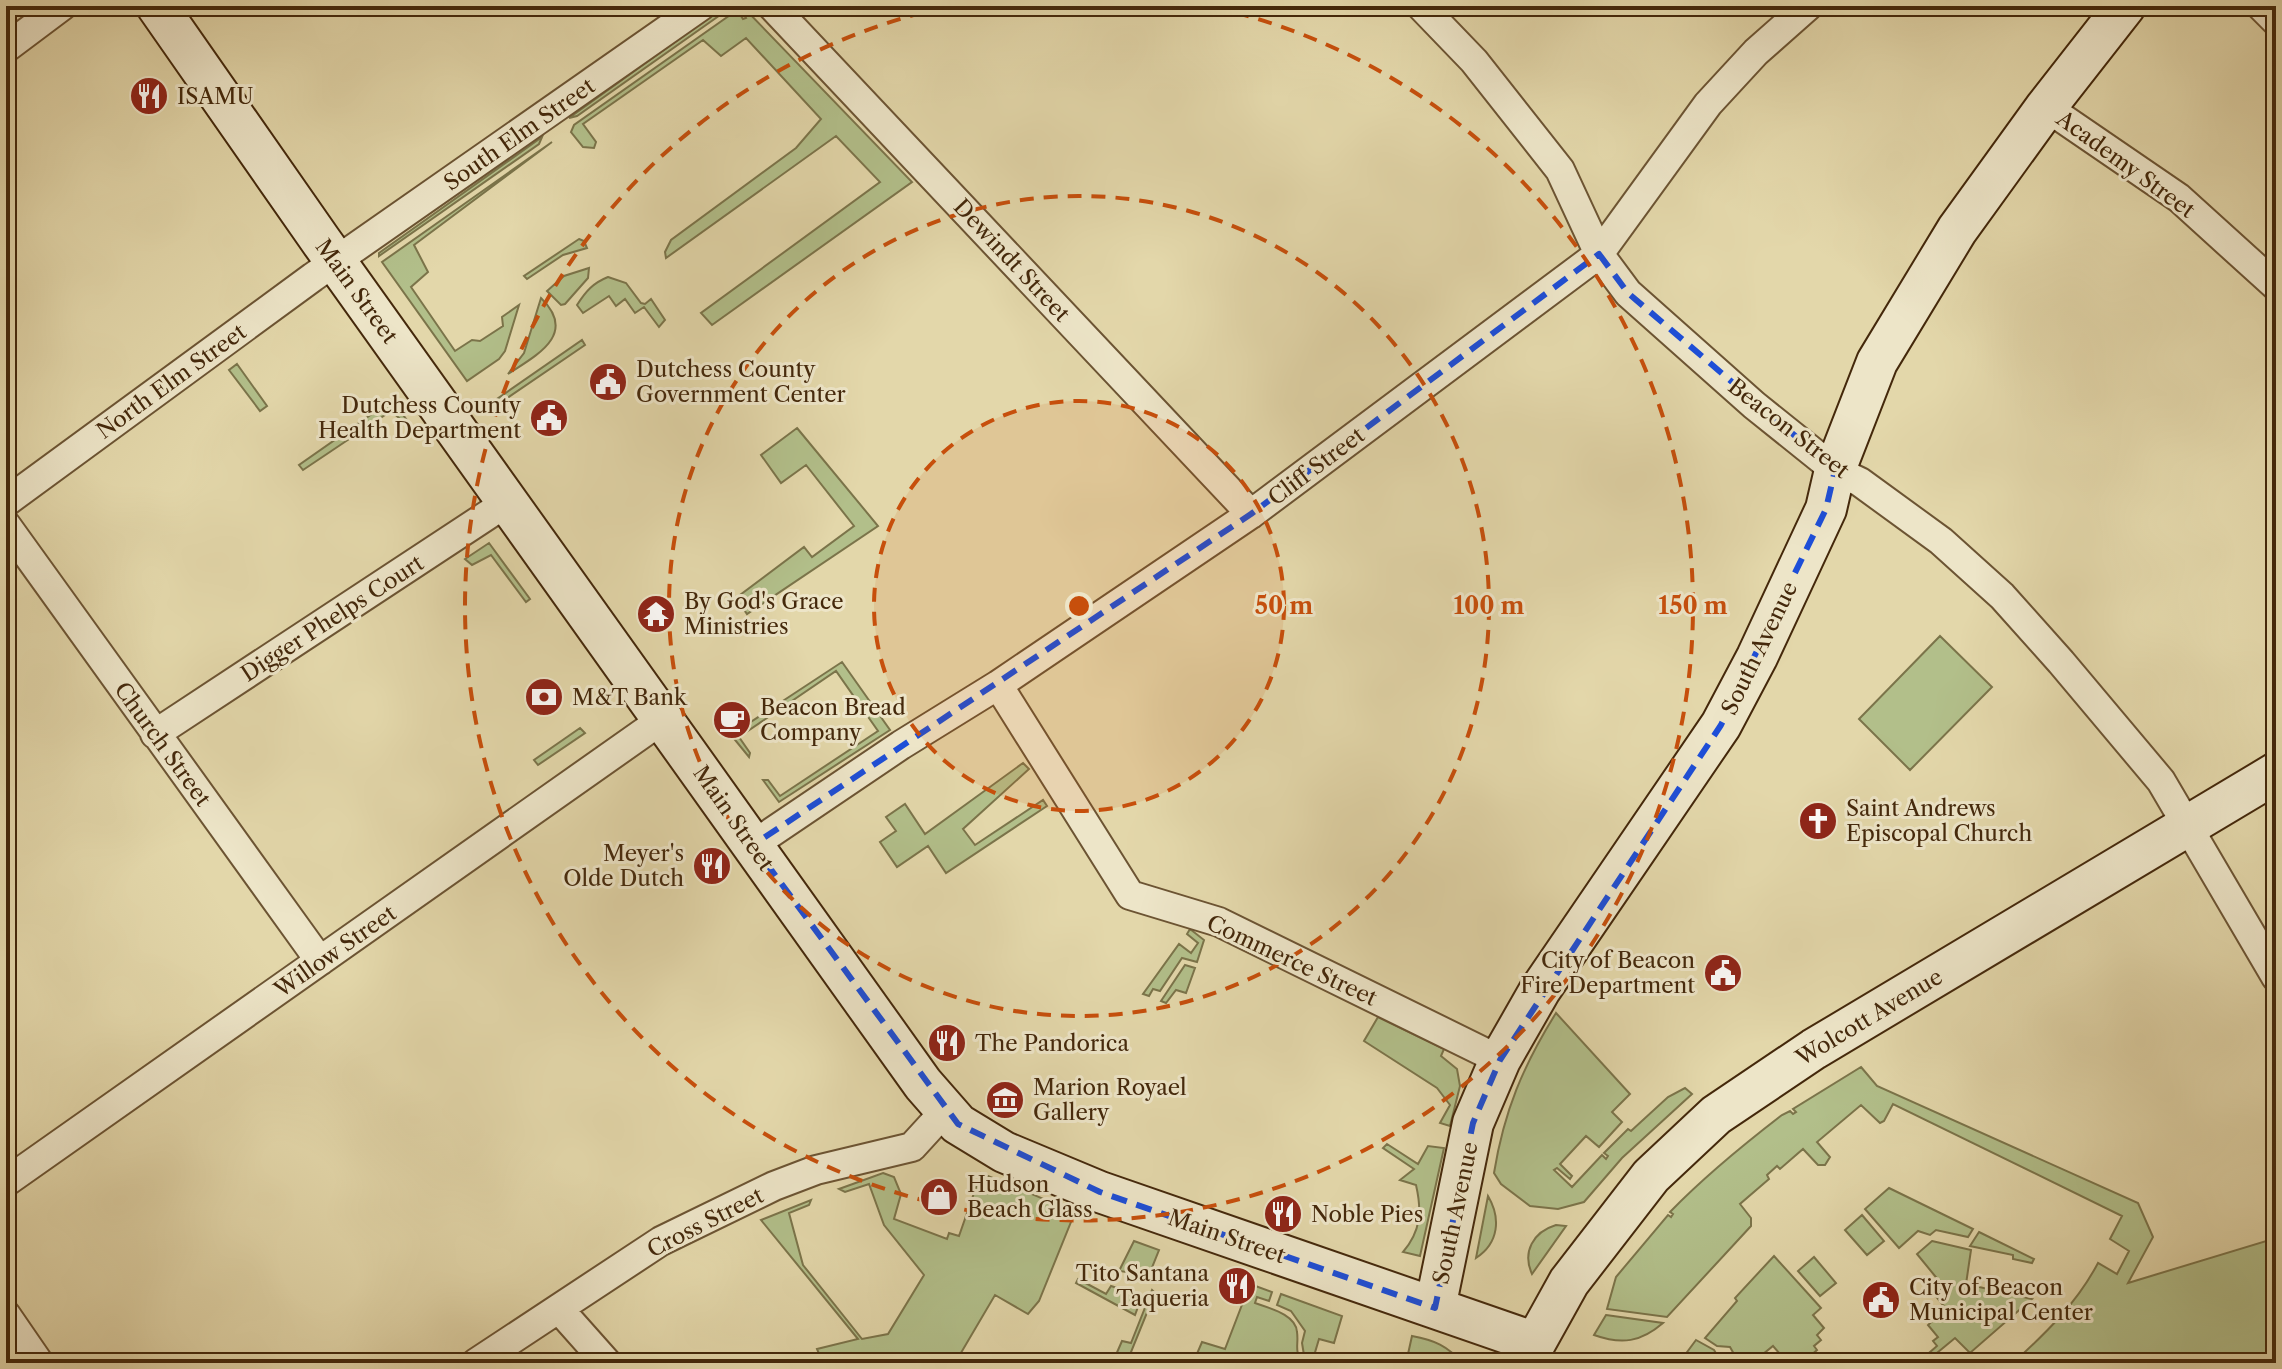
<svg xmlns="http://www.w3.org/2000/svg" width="2282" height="1369" font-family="'Libre Caslon Text',serif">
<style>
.green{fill:#b2bf8a;stroke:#7b744a;stroke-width:2}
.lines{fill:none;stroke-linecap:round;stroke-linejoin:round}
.street-casing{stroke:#6c5433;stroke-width:32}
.secondary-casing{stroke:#44280b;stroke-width:44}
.street{stroke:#ede5c8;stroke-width:28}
.secondary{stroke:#ede5c8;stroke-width:40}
.marked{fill:none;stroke:#1d4ed8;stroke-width:6;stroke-dasharray:16 10;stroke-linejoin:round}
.ring{fill:none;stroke:#c74f0c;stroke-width:4;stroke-dasharray:14 10}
.labels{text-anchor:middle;stroke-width:6;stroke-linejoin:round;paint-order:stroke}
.poi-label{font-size:22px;fill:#44280b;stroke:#ede5c8;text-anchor:start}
.street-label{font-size:22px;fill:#44280b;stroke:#ede5c8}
.centre{fill:#c74f0c;stroke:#ede5c8;stroke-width:4}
.ring-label{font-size:24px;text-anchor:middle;font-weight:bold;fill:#c74f0c;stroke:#ede5c8;stroke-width:6;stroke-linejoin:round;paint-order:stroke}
</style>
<rect width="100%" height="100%" fill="#e3d7aa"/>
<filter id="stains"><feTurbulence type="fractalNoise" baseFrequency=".0025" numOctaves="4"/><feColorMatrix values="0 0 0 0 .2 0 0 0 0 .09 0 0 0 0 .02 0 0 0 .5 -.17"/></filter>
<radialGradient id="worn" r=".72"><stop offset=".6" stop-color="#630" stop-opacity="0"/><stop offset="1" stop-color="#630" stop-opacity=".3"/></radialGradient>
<path class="green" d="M725,6l5,2 -153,108 -8,2z
M745,9l167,173 -200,143 -11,-12 179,-131 -44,-46 -170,122 -1,-6 6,-12 125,-92 25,-29 -75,-81 -25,18 -18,-16 -120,84 13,18 -2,6 -11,-1 -12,-15 3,-7 159,-112h6l4,6 3,-1 -4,-7z
M542,137l-3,7 -160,112v-3z
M552,142l-138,103 14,27 -17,15 44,64 17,-11 8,1 23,-15 -1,-9 17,-12 -14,46 -6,8 -32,22 -85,-119z
M579,239l5,2 3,7 -24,7 -36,24 -3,-3z
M589,268l-1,10 -23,26 -4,1 -14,-14 17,-15z
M608,277l18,6 15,20 4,1 6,-5 14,21 -6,7 -15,-20 -9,6 -10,-14 -9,7 -7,-10 -26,17 -6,-8c9,-14 16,-22 31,-28z
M541,298c37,36 -4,57 -33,76l16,-21z
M582,340l3,5 -88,60 -3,-4z
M237,364l30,42 -7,5 -31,-41z
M392,400l17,23 -2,2 -16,-14 -88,59 -4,-5z
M797,428l81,98 -131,88 -11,-16 68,-51 8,10 42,-31 -48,-61 -25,18 -20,-28z
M489,543l41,56 -4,3 -35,-47 -19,10 -7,-6z
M1940,636l52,51 -82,83 -51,-51z
M842,662l48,68 -111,72 -16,-22h5l12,16 98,-65 -42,-60 -97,66 11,16 -1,4 -18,-22z
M580,728l5,5 -47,32 -4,-5z
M1023,763l6,6 -66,60 12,16 68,-45 4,6 -101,67 -18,-27 -31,21 -17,-25 16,-11 -10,-14 19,-13 20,30z
M1190,929l14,11 -7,22 -15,-4 -22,33 -7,-2 -4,7 -6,-2 36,-50 12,9 7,-10 -11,-9z
M1185,965l10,3 -9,25 -10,-3 -10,13 -5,-2z
M1556,1013l74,81 -18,18 10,10 -23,25 -13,-11 -26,28 12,12 -2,3 -13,-11 -3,2 18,17 30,-32 4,4 2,-3 -4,-3 24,-24 3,2 37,-34 17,-9 7,6 -70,64 -38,44 -26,7 -28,-3 -29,-22 -7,-11c10,-62 29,-107 62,-160z
M1378,1017l66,32 -3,7 16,13 3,17 -10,40 -10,-3 10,-18 -13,-17 -73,-47z
M1861,1067l16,19 261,117 15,34 -25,46 148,-45v125h-263c33,-30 64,-60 85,-100l19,11 12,-23 -19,-12 12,-23 -229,-112 -9,17 -4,2 -19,-18 -44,37 13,15 -5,8h-7l-15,-16 -23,20 -3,-3 -10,9 2,4 -29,25 11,14v8l-84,91 -60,-8 9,-32 52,-62 3,2 2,-3 -3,-2c35,-36 73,-67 112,-97l8,-4 3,3 3,-2 -3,-3z
M1387,1144l31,20 10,-18 16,2 -24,108 -17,-4c18,-21 19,-41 13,-67l-16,-5 14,-11 -31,-21z
M883,1173l11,4 7,17 -7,25 53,20 2,-6 10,3 22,-63 94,39 -36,89 -11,13 -33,-19 -40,68h-135l2,-2 -5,-12 41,-10 -97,-119 50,-20 -2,5 -20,8 14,52 59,74 26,-5 36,-59 -40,-50 -15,-41 -24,8 -6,-3z
M1889,1188l84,41 -5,8 -32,-7 -6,5 -12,-4 -19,17 -34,-39z
M1488,1196c13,22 11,47 -12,62z
M1862,1215l22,26 -17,14 -22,-25z
M1556,1225l10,1 -34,48c-10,-22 1,-42 24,-49z
M1979,1232l55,27 -2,4 -19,-4v-4l-43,-9z
M1134,1241l25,9 -10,25 -30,-4z
M1932,1241l39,9 -5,34 66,15 -62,54 -15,-15 -23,19 -3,-4 8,-7 -4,-5 5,-4 -10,-12 18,-16 -11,-14 9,-8 -27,-33z
M1774,1256l47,52 -8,7 11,13 -7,7 4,5 -7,6 3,4 -15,13h-14l-15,-17 -21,17h-13l-9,-16 -13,-1 -12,-8 32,-37 -2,-3z
M1814,1257l22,26 -16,13 -22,-25z
M1078,1279l28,15 5,-8 31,10 -7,19 -59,-32z
M1250,1284l22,8 -3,9 -12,-4 -2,6c13,5 41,11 42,29 2,14 -4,19 7,31h-111l9,-21 23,7z
M1152,1290l3,3 -28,69 -12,-5 7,-16 9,2z
M1281,1294l61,22 -8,27 -15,-4 -6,20 -9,-4 -2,-12 3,-12 -14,-20 -14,-6z
M1606,1315l57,8c-22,19 -41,22 -69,12z
M1412,1336c22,4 36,10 50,27h-56z
M1696,1340l18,10 8,13h-43z"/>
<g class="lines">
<defs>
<path id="street" d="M772,6l479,508
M1421,6l53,55 86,109 39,84 29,39 126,112 81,65 25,12 81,59 61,55 59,66 100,119 115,196
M2261,6l15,15
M6,48l56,-42
M2046,107l133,91 97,88
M6,502l307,-225 388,-271
M6,525l314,436
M998,685l132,210 89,27 281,138
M155,734l354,-233
M753,845l148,-100 97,-60 253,-171 348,-260 109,-150 48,-52 52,-46
M6,1182l657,-463
M559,1309l48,54
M6,1315l33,48
M476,1363l185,-122 113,-55 42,-16 96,-23 32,-35"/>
<path id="secondary" d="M157,6l164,235 602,843 35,40 46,28 96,40 433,150
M1435,1308l38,-185 27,-63 40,-70 181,-265 36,-68 69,-148 9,-39 42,-108 80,-132 89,-123 79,-101
M1524,1363l45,-81 82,-106 65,-61 98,-66 462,-276"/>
</defs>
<use href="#street" class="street-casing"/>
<use href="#secondary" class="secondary-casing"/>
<use href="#street" class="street"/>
<use href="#secondary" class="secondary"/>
</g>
<path class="marked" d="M1599,254l29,39 207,177 -9,39 -105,216 -221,335 -27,63 -38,185 -335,-116 -142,-68 -205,-279 498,-331z"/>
<circle cx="1079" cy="606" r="205" fill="#c74f0c" fill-opacity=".12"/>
<g class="ring">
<circle cx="1079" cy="606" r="205"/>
<circle cx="1079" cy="606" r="410"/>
<path d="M1212 7A614 614 0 1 1 946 7"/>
</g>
<defs>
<symbol id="restaurant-disc" viewBox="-11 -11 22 22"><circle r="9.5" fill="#8f2418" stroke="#ede5c8"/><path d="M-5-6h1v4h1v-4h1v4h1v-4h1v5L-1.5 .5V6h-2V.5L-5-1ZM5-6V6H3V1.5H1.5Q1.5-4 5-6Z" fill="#fff"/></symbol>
<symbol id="civic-disc" viewBox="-11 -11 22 22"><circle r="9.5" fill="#8f2418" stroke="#ede5c8"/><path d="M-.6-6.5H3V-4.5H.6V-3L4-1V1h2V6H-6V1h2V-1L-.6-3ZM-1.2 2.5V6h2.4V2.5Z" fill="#fff"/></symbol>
<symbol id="temple-disc" viewBox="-11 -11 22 22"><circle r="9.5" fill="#8f2418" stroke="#ede5c8"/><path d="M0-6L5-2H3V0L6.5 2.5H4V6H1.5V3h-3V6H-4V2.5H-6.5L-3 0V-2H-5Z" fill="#fff"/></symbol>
<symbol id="bank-disc" viewBox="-11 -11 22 22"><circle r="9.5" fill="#8f2418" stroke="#ede5c8"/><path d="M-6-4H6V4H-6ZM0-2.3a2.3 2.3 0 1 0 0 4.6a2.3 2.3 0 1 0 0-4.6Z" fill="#fff"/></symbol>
<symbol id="cafe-disc" viewBox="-11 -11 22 22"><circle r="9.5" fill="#8f2418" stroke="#ede5c8"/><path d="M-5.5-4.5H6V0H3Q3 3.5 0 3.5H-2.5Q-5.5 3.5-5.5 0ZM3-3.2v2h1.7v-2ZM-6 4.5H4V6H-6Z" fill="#fff"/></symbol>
<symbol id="church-disc" viewBox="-11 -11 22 22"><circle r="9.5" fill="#8f2418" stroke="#ede5c8"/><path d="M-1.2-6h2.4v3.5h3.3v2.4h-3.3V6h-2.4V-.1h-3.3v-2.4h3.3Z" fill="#fff"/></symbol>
<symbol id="museum-disc" viewBox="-11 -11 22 22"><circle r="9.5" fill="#8f2418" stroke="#ede5c8"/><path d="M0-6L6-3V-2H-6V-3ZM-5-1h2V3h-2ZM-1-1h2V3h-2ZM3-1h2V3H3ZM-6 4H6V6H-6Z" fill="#fff"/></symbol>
<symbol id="shop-disc" viewBox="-11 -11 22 22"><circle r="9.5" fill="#8f2418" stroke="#ede5c8"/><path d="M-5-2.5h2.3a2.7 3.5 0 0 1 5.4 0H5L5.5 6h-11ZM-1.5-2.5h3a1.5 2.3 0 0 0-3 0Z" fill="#fff"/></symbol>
</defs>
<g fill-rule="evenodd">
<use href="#restaurant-disc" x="127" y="74" width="44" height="44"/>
<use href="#civic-disc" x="586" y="360" width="44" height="44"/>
<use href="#civic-disc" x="527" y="396" width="44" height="44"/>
<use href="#temple-disc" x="634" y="592" width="44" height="44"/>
<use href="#bank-disc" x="522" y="675" width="44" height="44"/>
<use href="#cafe-disc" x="710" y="698" width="44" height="44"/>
<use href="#church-disc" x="1796" y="799" width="44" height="44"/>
<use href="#restaurant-disc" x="690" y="844" width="44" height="44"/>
<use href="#civic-disc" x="1701" y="951" width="44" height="44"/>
<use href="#restaurant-disc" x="925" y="1021" width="44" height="44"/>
<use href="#museum-disc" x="983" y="1078" width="44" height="44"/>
<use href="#shop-disc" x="917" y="1175" width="44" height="44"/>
<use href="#restaurant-disc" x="1261" y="1192" width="44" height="44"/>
<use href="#restaurant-disc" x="1215" y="1264" width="44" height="44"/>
<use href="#civic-disc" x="1859" y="1278" width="44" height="44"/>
</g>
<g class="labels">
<g class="poi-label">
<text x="177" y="104">ISAMU</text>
<text x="636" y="377">Dutchess County<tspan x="636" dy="25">Government Center</tspan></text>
<text x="521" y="413" text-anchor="end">Dutchess County<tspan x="521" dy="25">Health Department</tspan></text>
<text x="684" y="609">By God's Grace<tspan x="684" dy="25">Ministries</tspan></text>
<text x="572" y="705">M&amp;T Bank</text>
<text x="760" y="715">Beacon Bread<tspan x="760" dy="25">Company</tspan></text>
<text x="1846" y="816">Saint Andrews<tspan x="1846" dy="25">Episcopal Church</tspan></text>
<text x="684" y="861" text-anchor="end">Meyer's<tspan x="684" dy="25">Olde Dutch</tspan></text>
<text x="1695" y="968" text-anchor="end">City of Beacon<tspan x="1695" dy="25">Fire Department</tspan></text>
<text x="975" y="1051">The Pandorica</text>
<text x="1033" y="1095">Marion Royael<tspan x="1033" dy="25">Gallery</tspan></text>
<text x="967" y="1192">Hudson<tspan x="967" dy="25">Beach Glass</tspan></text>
<text x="1311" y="1222">Noble Pies</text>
<text x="1209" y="1281" text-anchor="end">Tito Santana<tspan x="1209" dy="25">Taqueria</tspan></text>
<text x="1909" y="1295">City of Beacon<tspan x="1909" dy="25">Municipal Center</tspan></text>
</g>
<g class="street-label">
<text transform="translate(519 134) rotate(-35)" y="8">South Elm Street</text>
<text transform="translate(2126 164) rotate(36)" y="8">Academy Street</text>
<text transform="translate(1012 260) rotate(47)" y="8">Dewindt Street</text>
<text transform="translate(357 291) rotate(54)" y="8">Main Street</text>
<text transform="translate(171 381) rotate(-36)" y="8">North Elm Street</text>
<text transform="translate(1789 428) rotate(38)" y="8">Beacon Street</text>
<text transform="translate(1316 466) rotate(-37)" y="8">Cliff Street</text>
<text transform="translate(332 618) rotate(-33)" y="8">Digger Phelps Court</text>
<text transform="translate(1759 648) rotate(-64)" y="8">South Avenue</text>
<text transform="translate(163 744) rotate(54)" y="8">Church Street</text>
<text transform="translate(734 818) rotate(55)" y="8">Main Street</text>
<text transform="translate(335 951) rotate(-35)" y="8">Willow Street</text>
<text transform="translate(1292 960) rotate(25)" y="8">Commerce Street</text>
<text transform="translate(1869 1017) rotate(-31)" y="8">Wolcott Avenue</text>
<text transform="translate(1455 1213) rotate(-78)" y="8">South Avenue</text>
<text transform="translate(705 1222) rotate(-27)" y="8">Cross Street</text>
<text transform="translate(1227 1236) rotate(19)" y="8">Main Street</text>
</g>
</g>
<circle cx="1079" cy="606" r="12" class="centre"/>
<g class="ring-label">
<text x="1284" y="614">50 m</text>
<text x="1489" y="614">100 m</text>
<text x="1693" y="614">150 m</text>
</g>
<rect width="2282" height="1369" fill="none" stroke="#e3d7aa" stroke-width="32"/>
<rect x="8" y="8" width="2266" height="1353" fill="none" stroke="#44280b" stroke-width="4"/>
<rect x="16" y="16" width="2250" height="1337" fill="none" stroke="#44280b" stroke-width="2"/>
<rect width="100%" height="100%" filter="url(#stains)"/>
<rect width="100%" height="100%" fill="url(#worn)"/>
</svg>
